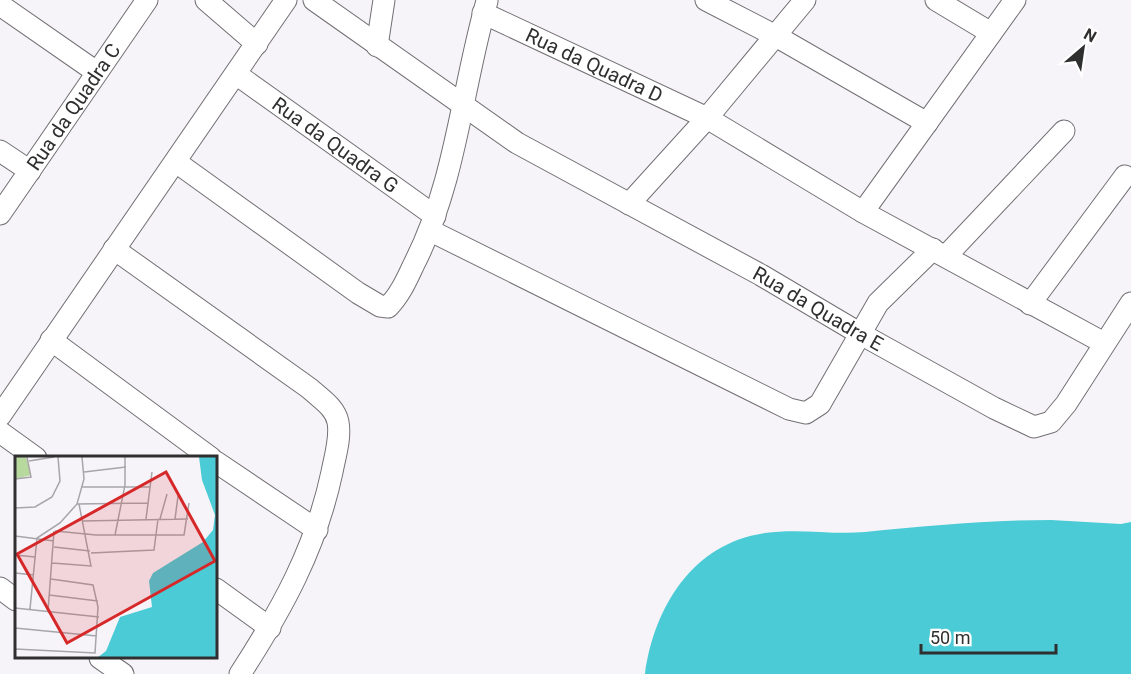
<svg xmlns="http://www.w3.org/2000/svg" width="1131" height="674" font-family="Roboto,sans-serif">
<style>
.water{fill:#4acbd5}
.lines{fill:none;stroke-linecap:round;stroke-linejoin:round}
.street-casing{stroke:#727074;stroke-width:23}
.street{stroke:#fff;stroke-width:21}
.labels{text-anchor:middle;stroke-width:5;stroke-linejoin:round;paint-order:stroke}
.street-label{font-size:20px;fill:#302f30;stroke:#fff}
.inset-road{fill:none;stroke:#a7a5a9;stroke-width:1.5}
.view{fill:#d62828;fill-opacity:0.15;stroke:#d62828;stroke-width:3}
.inset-edge{fill:none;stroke:#302f30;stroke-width:3}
</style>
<rect width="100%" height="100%" fill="#f7f4f9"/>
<path class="water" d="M1051,520l70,4 10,-2v152h-486c9,-67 48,-131 120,-141 34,-5 67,2 100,-1 62,-6 124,-12 186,-12z"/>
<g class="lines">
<defs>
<g id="street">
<path d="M206,0l51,44"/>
<path id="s1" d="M314,0l203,143 244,132 98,58 135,75 40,19 17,-5 15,-18 65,-101"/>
<path d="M706,0l68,35 153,88"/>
<path d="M936,0l55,33"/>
<path d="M0,5l95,66"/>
<path id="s2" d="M483,13l224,105 156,94 241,131"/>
<path d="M377,46l7,-46"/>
<path id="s3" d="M236,74l199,142"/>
<path d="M0,151l30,20"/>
<path d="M176,162l182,131 22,13 8,1c12,-12 19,-28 26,-43 42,-82 48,-176 73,-263"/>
<path d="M629,204l78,-86 98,-118"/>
<path d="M863,212l152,-212"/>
<path id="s4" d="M0,214l147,-214"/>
<path d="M431,231l358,178 17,4 14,-9 58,-101 55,-54"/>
<path d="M114,249l195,139c11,10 26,19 29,34 3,16 -3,34 -6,50 -16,76 -50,137 -92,202"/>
<path d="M946,256l118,-125"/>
<path d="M1030,304l95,-128"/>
<path d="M51,340l160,118"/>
<path d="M0,416l286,-416"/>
<path d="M0,432l36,26"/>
<path d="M216,462l101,68"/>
<path d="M0,588l16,12"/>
<path d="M216,589l54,39"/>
<path d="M100,658l23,16"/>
</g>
</defs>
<use href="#street" class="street-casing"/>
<use href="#street" class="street"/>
</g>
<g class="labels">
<g class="street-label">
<text dy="7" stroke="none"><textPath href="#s2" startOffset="123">Rua da Quadra D</textPath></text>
<text dy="7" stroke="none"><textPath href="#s4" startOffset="130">Rua da Quadra C</textPath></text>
<text dy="7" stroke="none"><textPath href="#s3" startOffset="122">Rua da Quadra G</textPath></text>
<text dy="7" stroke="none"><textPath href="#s1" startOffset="592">Rua da Quadra E</textPath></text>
</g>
</g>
<g transform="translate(15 456)">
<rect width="202" height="202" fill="#f7f4f9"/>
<path d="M0,1h11l5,18 -16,4z" fill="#b8d99e"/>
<path d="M184,1h18v201h-120l9,-7 14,-34 32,-10 -3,-26 4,-8 50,-31 10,-12 2,-15 -13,-35z" fill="#4acbd5"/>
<path class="inset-road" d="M14,5l25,-4M69,16l42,-5M0,23l16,-2 -4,-20M67,31h68M62,48l71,-1M0,52l20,-1 17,-10 8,-16 -2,-24M131,63l6,-47M145,63l7,-25M160,63l3,-23M67,65l106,-2M40,75l41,4h88l5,-32M100,79l10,-50v-28M0,80l39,5M39,91l36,4M76,97l63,-3 4,-31M0,99l20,2M37,107l39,3 -12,-62M0,117l19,2M34,139l49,6M0,152l84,9M15,153l7,-71 23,-15 17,-19 7,-25 -2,-22M33,155l6,-80M0,172l82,8M0,193l80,4 3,-46 -5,-22 -42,-6"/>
<path class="view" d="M151,16l49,89 -148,82 -50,-89z"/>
<rect width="202" height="202" class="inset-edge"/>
</g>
<g transform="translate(1083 48) rotate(29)" stroke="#ffffff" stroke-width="4.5" paint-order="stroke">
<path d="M0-4.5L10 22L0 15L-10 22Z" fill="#302f30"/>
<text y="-9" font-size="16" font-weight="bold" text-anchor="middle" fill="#302f30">N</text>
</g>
<path d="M921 644v9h135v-9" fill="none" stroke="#302f30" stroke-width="3"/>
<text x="930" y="644" font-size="18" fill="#302f30" stroke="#ffffff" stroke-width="4.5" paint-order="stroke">50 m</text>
</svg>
